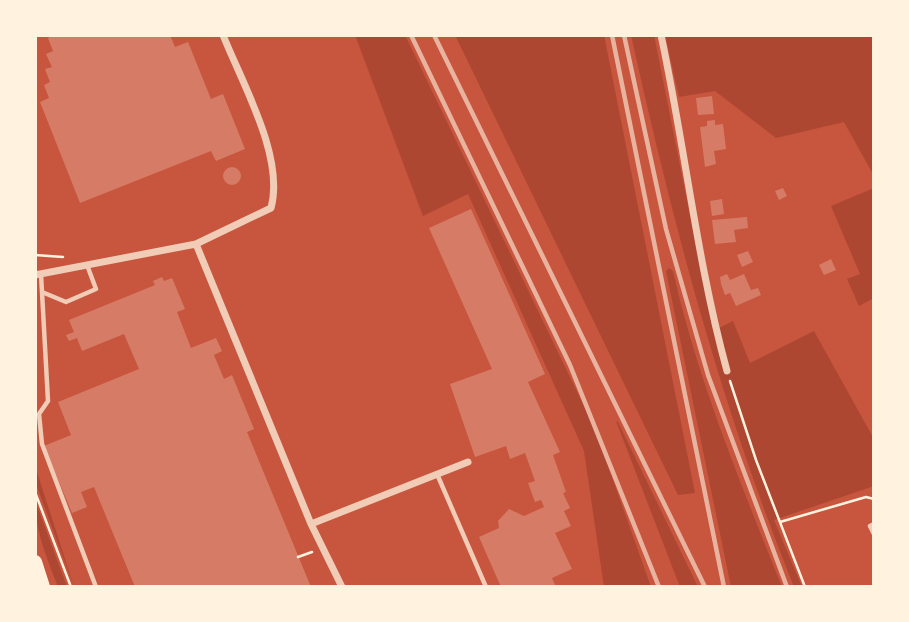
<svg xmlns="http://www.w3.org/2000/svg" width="909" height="622" font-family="'Exo 2',sans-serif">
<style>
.green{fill:#ae4732}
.building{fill:#d67c66}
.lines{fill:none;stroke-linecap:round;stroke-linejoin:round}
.path{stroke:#fff3e0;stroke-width:2.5}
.service{stroke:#f1ccb7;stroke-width:4.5}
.minor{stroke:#f1ccb7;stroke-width:7}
.secondary{stroke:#fff3e0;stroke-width:14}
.rail{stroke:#e9b49f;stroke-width:4.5}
</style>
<rect width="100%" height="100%" fill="#c8553d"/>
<path class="green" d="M355,35h50l190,394 56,158h-47l-20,-136 -116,-257 -45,22z
M455,35h149l91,458 -17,2z
M631,35h23l59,296 20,-10 17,42 64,-32 60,108v47l-100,34 28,67h-8c-73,-181 -121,-362 -163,-552z
M665,35h207l2,141 -30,-54 -68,16 -61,-47 -36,6z
M874,188v110l-15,8 -12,-27 13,-5 -29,-68z
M669,268l4,3c24,108 68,213 109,316h-51l-65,-316z
M616,421l2,1 80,165h-18z
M35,466l39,121 -39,-106z
M35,500l32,87h-9c-11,-29 -23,-56 -23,-87z"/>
<path class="building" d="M54,35h116l5,12 13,-5 23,57 12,-5 22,55 -29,12 -5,-10 -131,52 -40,-101 9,-4 -5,-13 6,-3 -5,-13 7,-2 -6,-13 7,-3 -5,-13z
M712,96l2,18 -16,1 -2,-17z
M715,120v5l8,-1 3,25 -12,2 2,13 -11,3 -5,-40 7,-1v-5z
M223 176a9 9 0 1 1 18 0a9 9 0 1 1-18 0Z
M783,188l4,8 -8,4 -4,-9z
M722,199l2,15 -12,2 -2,-15z
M471,209l74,165 -17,8 32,70 -7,3 13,37 -3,1 7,15 -6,3 7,15 -16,7 17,36 -20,9 4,9h-55l-22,-50 20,-9 -1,-7 11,-12 15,7 20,-9 -3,-7 -6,2 -7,-19 7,-2 -10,-28 -15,6 -4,-13 -31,11 -25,-73 42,-15 -63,-141z
M747,217l1,11 -14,2 2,12 -21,2 -3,-24z
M748,251l5,11 -11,5 -5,-12z
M831,259l5,11 -12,5 -5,-10z
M727,274l3,6 14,-6 7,16 7,-2 3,7 -25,11 -6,-13 -5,2 -4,-11 -1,-7z
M162,277l2,4 8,-3 13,31 -8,3 14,36 25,-10 6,13 -8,4 10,24 8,-4 22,54 -7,3 64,155h-176l-41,-100 -13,5 6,15 -15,6 -28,-67 27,-11 -13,-33 81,-33 -15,-35 -42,17 -5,-13 -8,3 -3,-6 8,-3 -5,-12 86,-35 -2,-4z"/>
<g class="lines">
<path class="path" d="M35,255l28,2
M730,381l26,79 49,127
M35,492l36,95
M780,522l86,-25 8,2
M298,557l14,-5"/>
<path class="service" d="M41,274l7,127 -9,13 3,30 54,143
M42,292l24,10 30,-13 -9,-24
M437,474l49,113
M874,524l-4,2 4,8"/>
<path class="minor" d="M661,35c24,112 36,227 66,336
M196,244l115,280 31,63
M35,275l161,-31 75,-36c14,-51 -29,-125 -48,-173
M311,524l157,-62"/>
<path class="secondary" d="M35,562l8,25"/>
<path class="rail" d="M411,35l159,330 89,222
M434,35l271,552
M612,35l112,552
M624,35l42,194 42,146 79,212"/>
</g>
<rect width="909" height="622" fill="none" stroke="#fff3e0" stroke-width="74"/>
</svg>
